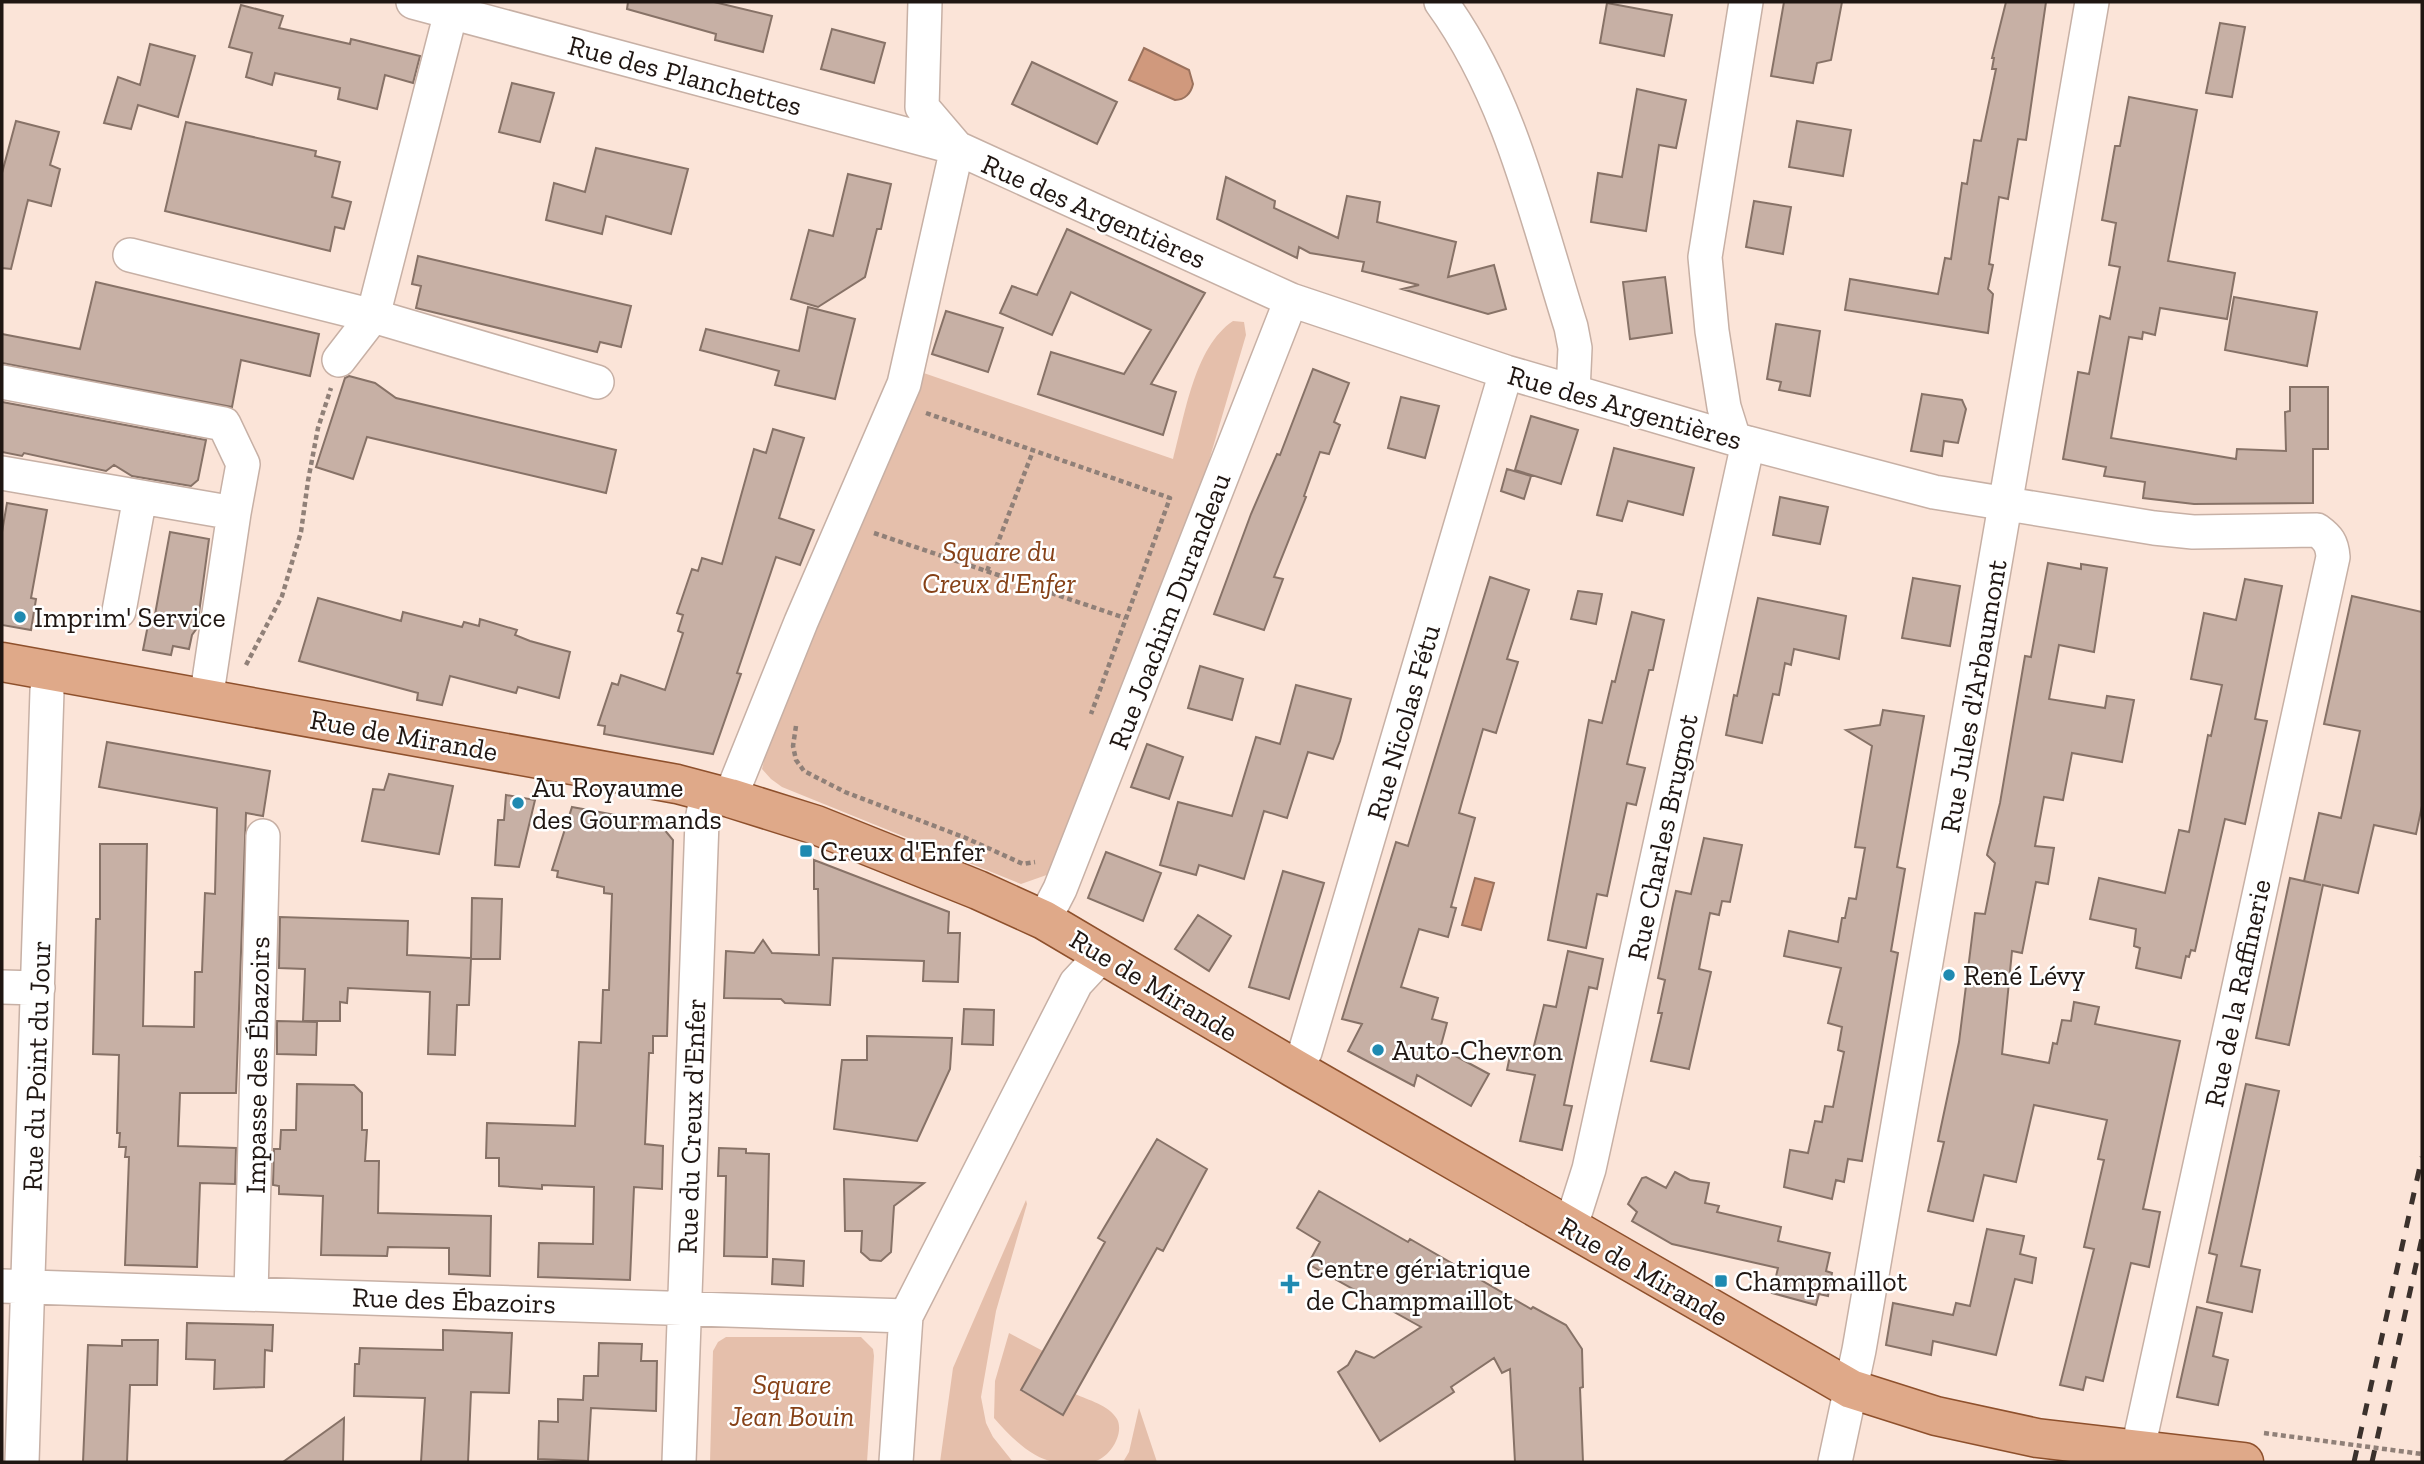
<svg xmlns="http://www.w3.org/2000/svg" width="2424" height="1464" font-family="'Zilla Slab',serif">
<style>
.green{fill:#e5bfab}
.water{fill:#d0997d;stroke:#9b725d;stroke-width:2}
.building{fill:#c7b0a5;stroke:#877267;stroke-width:2}
.lines{fill:none;stroke-linecap:round;stroke-linejoin:round}
.minor-casing{stroke:#c7b0a5;stroke-width:36}
.major-casing{stroke:#8e502c;stroke-width:41}
.path{stroke:#908078;stroke-width:4.5;stroke-dasharray:5 3.5;stroke-linecap:butt}
.minor{stroke:#fff;stroke-width:33}
.major{stroke:#dfa989;stroke-width:38}
.rail{stroke:#3b312c;stroke-width:5;stroke-dasharray:12 12;stroke-linecap:butt}
.poi-dot{fill:#1f8ab1;stroke:#fff;stroke-width:2.5}
.labels{text-anchor:middle;stroke-width:5;stroke-linejoin:round;paint-order:stroke}
.street-label{font-size:28px;fill:#1f1612;stroke:#fff}
.park-label{font-size:28px;font-style:italic;fill:#864117;stroke:#fff}
.poi-label{font-size:28px;fill:#1f1612;stroke:#fff;text-anchor:start}
</style>
<rect width="100%" height="100%" fill="#fbe4d8"/>
<path class="green" d="M1233,321l11,1 2,13 -68,231 -120,305 -37,13 -239,-97 -11,-8 -9,-10 5,-20 148,-379 258,89c12,-43 21,-112 60,-138z
M1026,1200l1,4 -31,107 -15,86 5,26 7,14 20,25h-73l13,-94z
M1009,1333l34,18 -22,40 42,23 12,-20c13,6 34,11 42,25 8,15 -8,40 -24,43 -10,2 -27,2 -38,0 -24,-3 -46,-27 -61,-44l1,-37z
M726,1337h135l12,12 1,7 -7,106h-157l3,-111 5,-9z
M1139,1408l18,54h-34l6,-10z"/>
<path class="water" d="M1144,48l45,22 4,14c-2,9 -8,16 -18,16l-46,-20z
M1475,878l19,5 -13,47 -19,-5z"/>
<path class="building" d="M628,2h86l58,14 -9,36 -48,-12 1,-6 -89,-25z
M1784,2h58l-11,58 -14,3 -4,20 -42,-7z
M2006,2h40l-20,138 -8,-1 -10,60 -9,-2 -10,67 4,1 -5,24 5,5 -5,39 -143,-23 5,-31 88,15 7,-36 6,1 11,-76 5,1 7,-44 7,1 15,-72h-4l2,-11h-2z
M1607,3l65,12 -8,41 -64,-13z
M241,5l42,11 -4,12 71,16 1,-5 69,17 -7,27 -28,-8 -8,34 -39,-10 2,-11 -65,-15 -3,12 -26,-8 6,-24 -23,-6z
M2220,23l25,4 -13,70 -26,-4z
M832,29l53,14 -11,40 -53,-14z
M150,44l45,12 -17,61 -40,-12 -7,24 -27,-6 14,-46 22,8z
M1032,62l85,40 -20,42 -85,-40z
M512,83l42,10 -14,49 -41,-10z
M1637,89l49,11 -10,48 -17,-3 -13,86 -55,-9 7,-49 24,4z
M2129,97l68,13 -29,151 67,12 -8,46 -67,-11 -5,27 -12,-3 -1,7 -13,-2 -18,101 125,21 1,-10 49,2 -1,-39 5,-1v-24h38v62h-15v54l-119,1 -51,-6 2,-16 -41,-6 2,-9 -43,-8 15,-87 11,2 11,-58 10,3 10,-52 -11,-2 7,-42 -14,-3 13,-74h5z
M16,121l43,11 -9,33 10,4 -9,37 -23,-6 -17,69 -9,-1v-95z
M1797,121l54,9 -8,46 -54,-9z
M186,122l130,29 -1,5 25,6 -8,35 19,5 -7,27 -9,-2 -5,24 -165,-40z
M596,148l92,21 -17,65 -65,-18 -4,18 -56,-14 8,-37 31,9z
M848,174l43,10 -10,45h-4l-12,48 -47,30 -27,-8 18,-69 24,6z
M1226,177l49,24 -1,7 64,30 9,-42 33,6 -3,20 79,20 -8,35 46,-12 12,44 -18,5 -86,-25 17,-4 -57,-14 2,-9 -54,-9 -11,-6 -2,11 -80,-39z
M1754,201l37,6 -8,47 -37,-7z
M1067,229l138,64 -54,91 25,8 -13,43 -125,-41 13,-42 73,22 27,-44 -80,-38 -19,43 -52,-22 12,-27 25,9z
M418,256l213,50 -10,41 -21,-5 -3,10 -181,-44 5,-22 -9,-2z
M1665,277l7,56 -42,6 -7,-57z
M96,282l223,52 -9,42 -69,-16 -9,47 -230,-44v-29l78,15z
M2234,297l83,15 -10,54 -82,-16z
M808,307l47,12 -20,80 -60,-14 4,-14 -79,-21 6,-21 93,22z
M946,311l57,17 -15,44 -56,-18z
M1776,324l44,7 -10,65 -31,-6 2,-8 -14,-3z
M1313,369l36,14 -15,39 6,3 -11,29 -9,-2 -16,44 2,1 -32,80 9,2 -19,51 -50,-16 37,-100 26,-60 3,1z
M349,376l26,7 21,15 220,52 -10,43 -239,-56 -14,42 -37,-12 29,-89z
M1922,394l40,6 4,9 -8,34 -14,-2 -2,15 -31,-5z
M1401,397l38,9 -14,52 -37,-10z
M2,402l204,38 -8,40 -7,6 -59,-10 -18,-11 -8,6 -82,-18 -2,3 -20,-4z
M1531,416l47,14 -17,54 -46,-14z
M773,429l31,9 -25,80 35,12 -14,35 -24,-8 -39,116 4,1 -28,80 -109,-20 1,-8 -7,-1 14,-42 6,2 3,-10 44,15 18,-57 -5,-2 5,-16 -6,-2 15,-44 6,2 4,-13 20,6 32,-115 12,4z
M1614,448l80,20 -11,47 -55,-14 -6,20 -25,-6z
M1507,469l24,7 -7,23 -23,-8z
M1780,497l48,10 -8,37 -47,-9z
M7,503l40,7 -16,88 5,1 -5,31 -29,-5v-93z
M170,532l39,7 -12,89 -5,7 -3,14 -16,-3 -2,9 -28,-5 6,-30h5z
M2048,563l33,6v-5l26,4 -13,84 -35,-7 -10,54 56,9 2,-12 27,4 -12,62 -50,-9 -9,47 -19,-3 -9,49 19,2 -6,36 -12,-2 -14,71 -10,-2 -10,103 47,9 4,-20 4,1 5,-24 9,1 3,-19 25,5 -4,17 85,17 -37,168 17,3 -11,55 -18,-4 -28,118 -17,-4 -3,13 -23,-5 34,-136 -10,-2 20,-87 -6,-1 9,-39 -73,-15 -18,77 -32,-7 -11,46 -45,-10 16,-69 -6,-1 21,-99 16,-129 10,1 10,-51 -8,-8 13,-52 25,-147 6,1z
M1490,577l39,13 -22,69 11,3 -22,71 -13,-4 -21,73 -3,11 16,5 -24,89 5,1 -8,29 -29,-8 -18,58 37,11 -6,21 15,4 -7,26 10,4 39,21 -18,32 -54,-31 -3,11 -66,-35 14,-27 -20,-5 54,-177 12,4z
M1913,578l47,8 -10,60 -48,-8z
M2245,579l37,7 -27,133 12,2 -22,103 -20,-5 -30,132 -4,-1 -2,7 -3,-1 -5,22 -45,-10 4,-20 -6,-2 2,-17 -46,-10 9,-41 66,15 14,-63 10,2 19,-97 3,1 11,-51 -31,-6 13,-66 32,7z
M1578,591l24,3 -6,30 -25,-5z
M2352,596l70,16v194l-6,28 -42,-9 -16,68 -35,-8 -34,160 -33,-7 34,-160 31,7 -17,-4 15,-68 22,5 18,-82 1,-5 -36,-7z
M318,598l83,23 2,-9 59,15 2,-5 15,4 1,-7 37,11 -2,5 15,6 40,11 -11,46 -41,-11 -2,6 -66,-17 -8,29 -25,-5 1,-7 -119,-32z
M1758,598l88,18 -7,43 -45,-10 -3,16 -6,-2 -6,32 -6,-1 -11,49 -36,-8 8,-40 3,1z
M1632,612l32,8 -11,50h-4l-22,94 18,4 -9,37 -9,-2 -20,93 -10,-2 -11,54 -38,-8 41,-220 13,3 10,-42 3,1z
M1200,666l43,13 -11,41 -44,-12z
M1296,685l55,14 -11,42 -7,18 -25,-7 -21,66 -23,-7 -20,68 -45,-14 -3,10 -36,-10 18,-63 54,14 24,-79 24,7z
M1883,710l41,6 -27,151 8,2 -14,82 7,2 -36,208 -14,-2 -4,23 -8,-2 -4,19 -48,-12 6,-37 18,3 7,-32 7,1 3,-16 8,1 11,-55 -6,-2 4,-23 -14,-4 13,-55 -57,-12 5,-25 49,11 4,-24h3l4,-20 7,1 9,-51 -10,-1 17,-101 -26,-16 34,-5z
M107,742l163,29 -7,45 -17,-3 -10,280h-56l-2,53 58,2 -1,36 -35,-1 -3,84 -72,-2 4,-108h-4l1,-10h-7l1,-14h-3l2,-78 -26,-1 3,-135h4v-75h47l-4,182 51,1 1,-55h7l3,-79 10,1 2,-86 -118,-21z
M1147,744l36,13 -14,42 -38,-12z
M389,774l64,12 -14,68 -77,-13 11,-52 11,1z
M506,795l29,5 -16,67 -24,-2 3,-45h6z
M572,807l87,16 14,17 -6,196h-14v17h-4l-4,91 18,2 -1,43 -28,-2 -4,93 -92,-3 1,-34 54,1 1,-57 -52,-2v4l-43,-3v-28h-13l1,-35 88,3 4,-84 22,1 2,-53h6l3,-96 -8,-1v-6l-47,-10 1,-6 -6,-1z
M1704,838l38,7 -12,57 -8,-1 -3,14 -9,-2 -11,56 12,3 -22,97 -38,-8 11,-48h-4l7,-33 -7,-2 15,-74 3,-13 15,3z
M1106,852l55,21 -18,48 -55,-23z
M814,860l135,52 -1,21h12l-2,49 -35,-1 1,-20 -91,-3 -3,47 -45,-2 -4,-4 -57,-1 2,-47 28,2 9,-13 9,13 47,2 -1,-66h-4z
M1283,871l41,12 -35,116 -40,-12z
M472,898l30,1 -2,60h-29l-2,46h-12l-2,50 -27,-1 2,-62 -82,-4 -1,15 -7,-1v19h-37l2,-52 -26,-1 1,-51 128,4 -1,34 64,3z
M1198,915l33,21 -22,35 -34,-22z
M1568,951l35,8 -6,30 -8,-2 -25,118 8,1 -10,44 -42,-9 15,-66 -28,-5 5,-24 21,4 11,-45 12,2z
M964,1009l30,1 -1,35 -31,-1z
M277,1021l40,1 -1,33 -39,-1z
M867,1036l85,2 -2,31 -33,72 -83,-12 8,-69h25z
M297,1084l57,1 8,8v37h5l-2,31h14l-1,52 113,3 -1,60 -41,-2v-26l-61,-1 -1,9 -66,-1 2,-59 -44,-2v-8l-6,-1 1,-36h6l1,-19h15z
M2246,1084l33,7 -38,175 19,4 -8,42 -45,-10 10,-47 -8,-2z
M1157,1139l50,30 -44,82 -6,-3 -94,167 -42,-25 84,-148 -7,-4z
M719,1148l27,1v4l23,1 -2,103 -43,-1 2,-80h-8z
M1675,1172l15,8 19,3 -4,20 14,3 -2,6 64,15 -3,14 52,12 -4,18 6,2 -4,23 -9,-2 -3,11 -44,-12 6,-25 -106,-24 -40,-23 5,-9 -9,-8 14,-26 4,-1 20,11z
M844,1179l80,4 -30,23 -3,46 -10,9 -11,-1 -9,-8 1,-21h-17z
M1319,1191l89,51 2,-3 121,70 2,-2 33,18 16,24 1,38 -3,1 3,74h-68l-5,-93 -8,4 -8,-15 -43,29 3,5 -74,49 -42,-69 10,-7 8,-14 18,7 47,-31 -113,-63 12,-22 -23,-14z
M1987,1229l37,7 -4,18 16,4 -4,25 -17,-4 -19,76 -63,-14 -2,14 -45,-10 7,-42 60,12 3,-12 14,3z
M773,1259l31,2 -1,25 -31,-2z
M2197,1307l25,6 -9,43 15,4 -10,45 -41,-8z
M187,1323l86,2 -1,26 -7,-1 -1,37 -50,2 1,-29 -29,-1z
M443,1330l69,3 -3,60 -38,-1 -3,70h-47l4,-64 -71,-2 1,-32h4l1,-16 83,2z
M122,1340h36l-1,45h-27l-3,77h-44l5,-117 34,1z
M599,1343l43,1 -1,17h16l-1,50 -65,-3 -3,53 -50,-2 1,-38 19,1v-23l25,1 1,-24h14z
M344,1418l-1,44h-60z"/>
<g class="lines">
<defs>
<path id="minor" d="M413,2l544,146 334,152 215,72 242,71 186,49 220,36 39,4 124,-2c11,8 15,13 16,27l-198,905
M925,2l-3,105 35,41
M1441,2c69,95 95,214 130,325l4,21 -2,44
M130,255l243,61 224,66
M339,360l34,-44 78,-304
M2,382l222,42 19,40 -9,49
M1734,439l-10,-32 -12,-76 -7,-74 41,-255
M2,473l232,40 -28,187
M119,611l21,-114
M730,798l71,-176 103,-238 53,-236
M1044,920l16,-31 231,-589
M2,987l36,1
M1294,1068l11,-16 3,-10 198,-670
M1570,1229l19,-60 159,-726
M2,1286l904,30
M251,1294l12,-458
M22,1462l25,-771 2,-21
M679,1462l23,-641 5,-30
M896,1462l10,-146 170,-333 27,-29
M1835,1462l24,-112 233,-1348"/>
<path id="major" d="M2,662l675,122 53,14 86,27 162,65 66,30 250,148 557,321 85,27 101,22 207,24"/>
</defs>
<use href="#minor" class="minor-casing"/>
<use href="#major" class="major-casing"/>
<path class="path" d="M926,413l244,85 -79,216
M874,533l251,85
M987,571l46,-120
M246,665l36,-69 19,-64 7,-51 10,-53 13,-40
M796,726l-3,20 3,14 8,11 41,21 121,46 57,26 12,-2
M2264,1433l158,21"/>
<use href="#minor" class="minor"/>
<use href="#major" class="major"/>
<path class="rail" d="M2354,1462l68,-305
M2372,1462l50,-224"/>
</g>
<g class="poi-dot">
<circle cx="20" cy="617" r="7"/>
<circle cx="518" cy="803" r="7"/>
<rect x="799" y="844" width="14" height="14" rx="3.5"/>
<circle cx="1949" cy="975" r="7"/>
<circle cx="1378" cy="1050" r="7"/>
<rect x="1714" y="1274" width="14" height="14" rx="3.5"/>
<path d="M1286.5 1273.5h7v7h7v7h-7v7h-7v-7h-7v-7h7z"/>
</g>
<g class="labels">
<g class="street-label">
<text transform="translate(685 75) rotate(15)" y="10">Rue des Planchettes</text>
<text transform="translate(1094 211) rotate(24)" y="10">Rue des Argentières</text>
<text transform="translate(1625 407) rotate(16)" y="10">Rue des Argentières</text>
<text transform="translate(1169 611) rotate(-69)" y="10">Rue Joachim Durandeau</text>
<text transform="translate(1973 696) rotate(-80)" y="10">Rue Jules d'Arbaumont</text>
<text transform="translate(1403 722) rotate(-74)" y="10">Rue Nicolas Fétu</text>
<text transform="translate(404 735) rotate(10)" y="10">Rue de Mirande</text>
<text transform="translate(1662 837) rotate(-78)" y="10">Rue Charles Brugnot</text>
<text transform="translate(1154 985) rotate(31)" y="10">Rue de Mirande</text>
<text transform="translate(2237 993) rotate(-78)" y="10">Rue de la Raffinerie</text>
<text transform="translate(257 1065) rotate(-89)" y="10">Impasse des Ébazoirs</text>
<text transform="translate(36 1066) rotate(-88)" y="10">Rue du Point du Jour</text>
<text transform="translate(691 1126) rotate(-88)" y="10">Rue du Creux d'Enfer</text>
<text transform="translate(1644 1271) rotate(30)" y="10">Rue de Mirande</text>
<text transform="translate(454 1300) rotate(2)" y="10">Rue des Ébazoirs</text>
</g>
<g class="park-label">
<text x="999" y="561">Square du<tspan x="999" dy="32">Creux d'Enfer</tspan></text>
<text x="792" y="1394">Square<tspan x="792" dy="32">Jean Bouin</tspan></text>
</g>
<g class="poi-label">
<text x="34" y="627">Imprim' Service</text>
<text x="532" y="797">Au Royaume<tspan x="532" dy="32">des Gourmands</tspan></text>
<text x="820" y="861">Creux d'Enfer</text>
<text x="1963" y="985">René Lévy</text>
<text x="1392" y="1060">Auto-Chevron</text>
<text x="1306" y="1278">Centre gériatrique<tspan x="1306" dy="32">de Champmaillot</tspan></text>
<text x="1735" y="1291">Champmaillot</text>
</g>
</g>
<rect width="2424" height="1464" fill="none" stroke="#1f1612" stroke-width="7"/>
</svg>
